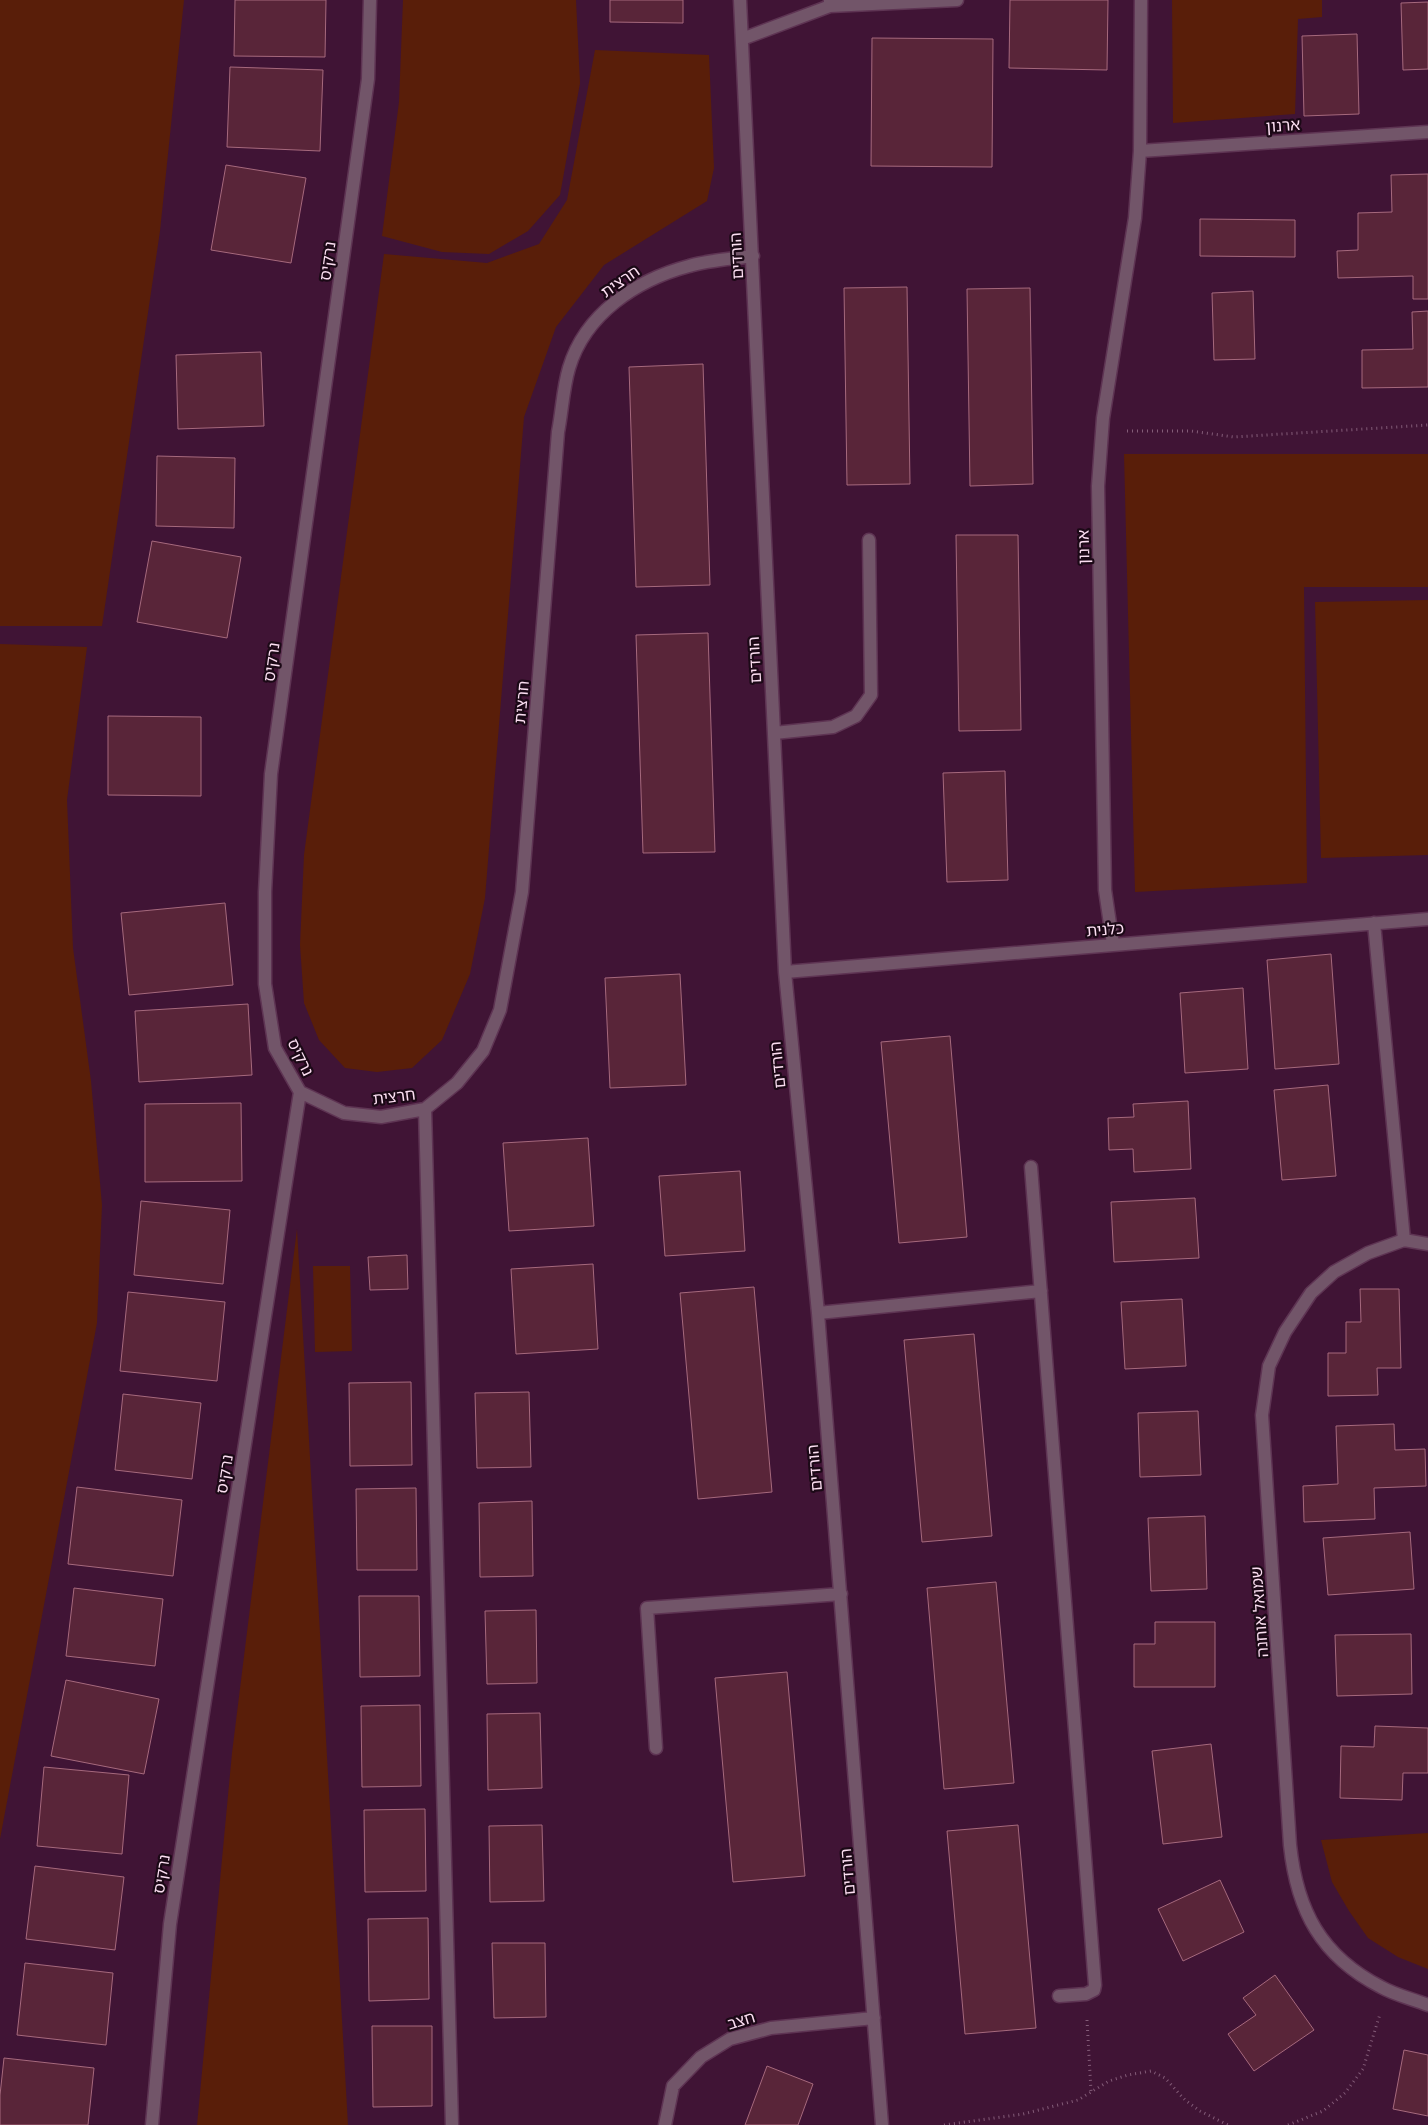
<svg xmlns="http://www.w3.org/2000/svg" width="1428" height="2125" font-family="'Golos Text','Noto Sans Hebrew',sans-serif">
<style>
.green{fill:#591e09}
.building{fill:#592539;stroke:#a6697d}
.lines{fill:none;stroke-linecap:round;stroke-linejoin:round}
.minor-casing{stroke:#5e3453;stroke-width:15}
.path{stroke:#835c78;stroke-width:3;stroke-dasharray:1 4;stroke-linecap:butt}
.minor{stroke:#725569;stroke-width:12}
.labels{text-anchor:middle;stroke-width:4.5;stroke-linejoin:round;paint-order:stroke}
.street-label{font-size:16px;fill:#fbdef1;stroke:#1b0916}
</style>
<rect width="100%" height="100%" fill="#401435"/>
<path class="green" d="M0,0h184l-24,231 -58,395h-102z
M403,0h173l4,83 -20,112 -32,36 -39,23 -47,-2 -60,-16 17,-134z
M1172,0h150v17l-24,2 -3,95 -122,9z
M595,50l114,5 5,113 -7,33 -103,64 -48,62 -32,90 -39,481 -15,76 -28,66 -30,28 -35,4 -32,-4 -26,-28 -15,-37 -4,-58 4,-90 80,-601 103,9 52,-19 28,-44z
M1124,454h304v133h-124l3,296 -172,9z
M1428,600v255l-107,3 -6,-256z
M0,644l87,3 -20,153 6,148 18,133 11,124 -5,118 -97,516z
M297,1229l51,896h-151l35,-372z
M313,1266h37l2,85 -37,1z
M1428,1833v136l-30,-12 -30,-19 -19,-27 -17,-29 -11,-42z"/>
<path class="building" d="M235,0h91l-1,57 -91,-1z
M610,0h73v23l-73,-1z
M1010,0h98l-1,70 -98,-2z
M1428,2v67l-25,1 -2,-67z
M1357,34l2,80 -55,2 -2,-80z
M872,38l121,1 -1,128 -121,-1z
M230,67l93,3 -3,81 -93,-4z
M226,165l80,13 -15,85 -80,-13z
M1428,174v125h-15v-23l-75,2 -1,-27 21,-1v-37l34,-1 -1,-37z
M1200,219l95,1v37l-95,-1z
M907,287l3,197 -63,1 -3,-197z
M1030,288l3,196 -63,2 -3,-197z
M1253,291l2,68 -41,1 -2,-67z
M1428,311v76l-66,1v-38l51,-1 -1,-37z
M261,352l3,74 -86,3 -2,-74z
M703,364l7,221 -74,2 -7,-220z
M157,456l78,2 -1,70 -78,-2z
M956,535h62l3,195 -62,1z
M152,541l89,16 -14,81 -90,-16z
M708,633l7,219 -72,1 -7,-218z
M108,716l93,1v79l-93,-1z
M1005,771l3,109 -61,2 -4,-109z
M225,903l8,82 -104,10 -8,-82z
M1331,954l8,110 -64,5 -8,-109z
M680,974l6,111 -76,3 -5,-110z
M1243,988l5,81 -63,4 -5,-80z
M248,1004l4,71 -113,7 -4,-71z
M950,1036l17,201 -68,6 -18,-201z
M1328,1085l8,91 -54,4 -8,-90z
M1188,1101l3,68 -57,3 -1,-23 -24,1 -1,-32 26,-1 -1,-13z
M241,1103l1,78 -97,1v-78z
M588,1138l6,88 -85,5 -6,-88z
M740,1171l5,80 -80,5 -6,-80z
M1195,1198l4,60 -85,4 -3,-60z
M141,1201l89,9 -7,74 -89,-9z
M407,1255l1,34 -38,1 -2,-33z
M593,1264l5,85 -82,5 -5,-85z
M754,1287l18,205 -74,7 -18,-206z
M1360,1289h39l2,79h-24l1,27 -50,1v-43h18v-31h15z
M128,1292l97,10 -8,79 -97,-10z
M1182,1299l4,67 -61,3 -4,-67z
M974,1334l18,202 -70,6 -18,-202z
M411,1382l1,83 -62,1 -1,-83z
M529,1392l2,75 -54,1 -2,-75z
M123,1394l78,9 -9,76 -77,-9z
M1198,1411l3,64 -61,2 -2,-64z
M1394,1424l1,26 30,-1 1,37 -52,2 1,31 -71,3 -1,-36 35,-2 -2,-58z
M77,1487l105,13 -9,76 -105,-12z
M416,1488l1,82h-60l-1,-81z
M532,1501l1,75 -53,1 -1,-74z
M1205,1516l2,73 -56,2 -3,-73z
M1410,1532l4,57 -86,6 -5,-57z
M996,1582l18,201 -70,6 -17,-201z
M74,1588l89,11 -8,67 -89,-10z
M359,1596h60l1,80 -60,1z
M536,1610l1,73 -50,1 -2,-73z
M1155,1622h60v65h-81v-43h21z
M1411,1634l1,60 -75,2 -2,-61z
M787,1672l18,204 -72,6 -18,-204z
M66,1680l93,19 -15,75 -93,-18z
M420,1705l1,81 -59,1 -1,-81z
M540,1713l2,75 -54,2 -1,-76z
M1375,1726l53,2v45h-25l-1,27 -62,-2 1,-52 33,1z
M1211,1744l11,93 -59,7 -11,-93z
M44,1767l85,8 -7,79 -85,-8z
M425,1809l1,82 -61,1 -1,-82z
M542,1825l2,76 -54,1 -1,-76z
M1018,1825l18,203 -71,6 -18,-203z
M35,1866l89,11 -9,73 -89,-11z
M1220,1880l24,52 -61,29 -25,-52z
M428,1918l1,81 -60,2 -1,-82z
M492,1943h53l1,74 -52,1z
M25,1963l88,10 -7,72 -89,-10z
M1275,1975l39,55 -60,41 -26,-37 28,-19 -13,-17z
M372,2026h60v80l-59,1z
M1404,2050l24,5v61l-35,-7z
M4,2058l90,10 -6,57h-88v-30z
M767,2066l46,18 -15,41h-53z"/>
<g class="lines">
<defs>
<path id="minor" d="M740,0l45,972 33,341 64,812
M830,6l127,-6
M742,39l88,-33v-6
M1140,151l288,-19
M774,733l59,-6 23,-11 15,-21 -2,-155
M1374,923l30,317
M1113,944l-8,-54 -7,-404 5,-68 32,-200 5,-67 1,-151
M785,972l643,-53
M300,1092l44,21 37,4 44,-8 32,-26 26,-32 17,-41 22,-118 36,-460c4,-20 5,-44 11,-64 16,-54 67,-88 120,-102 20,-6 43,-7 64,-10
M425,1109l27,1016
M1031,1167l64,818 -1,5 -8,4 -27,2
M1428,1244l-24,-4 -36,13 -34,19 -23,21 -26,39 -16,34 -7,49 28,430c7,66 31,111 91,142 14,8 32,12 47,18
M818,1313l223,-22
M656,1748l-9,-140 194,-14
M152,2125l18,-201 130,-832 -25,-44 -10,-64v-92l6,-118 97,-695 2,-79
M665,2125l8,-39 28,-29 29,-18 41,-11 103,-10"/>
</defs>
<use href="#minor" class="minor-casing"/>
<path class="path" d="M1127,431h64l43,6 194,-12
M1087,2020l4,71
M944,2125l79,-11 55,-14 31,-19 19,-6 23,-4 14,7 20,22 15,11 28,14
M1288,2125l35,-14 22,-18 18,-24 17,-55"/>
<use href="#minor" class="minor"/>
</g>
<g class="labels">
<g class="street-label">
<text transform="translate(1283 125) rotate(-4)" y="6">ארנון</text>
<text transform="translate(736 256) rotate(-93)" y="6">הורדים</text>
<text transform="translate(327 261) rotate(-82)" y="6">נרקיס</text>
<text transform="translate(620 281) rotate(-35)" y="6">חרצית</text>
<text transform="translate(1083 547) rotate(-91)" y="6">ארנון</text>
<text transform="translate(754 660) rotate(-93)" y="6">הורדים</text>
<text transform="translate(271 662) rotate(-82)" y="6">נרקיס</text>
<text transform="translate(521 702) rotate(-85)" y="6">חרצית</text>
<text transform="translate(1105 929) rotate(-5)" y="6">כלנית</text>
<text transform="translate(301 1057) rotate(64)" y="6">נרקיס</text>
<text transform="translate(777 1065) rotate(-96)" y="6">הורדים</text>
<text transform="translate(394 1096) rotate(-7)" y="6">חרצית</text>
<text transform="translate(814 1468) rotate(-95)" y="6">הורדים</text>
<text transform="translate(224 1474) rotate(-81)" y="6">נרקיס</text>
<text transform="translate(1259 1612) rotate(-94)" y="6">שמואל אוחנה</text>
<text transform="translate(847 1872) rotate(-95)" y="6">הורדים</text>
<text transform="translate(161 1874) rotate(-81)" y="6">נרקיס</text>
<text transform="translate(741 2020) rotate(-17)" y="6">חצב</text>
</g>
</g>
</svg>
